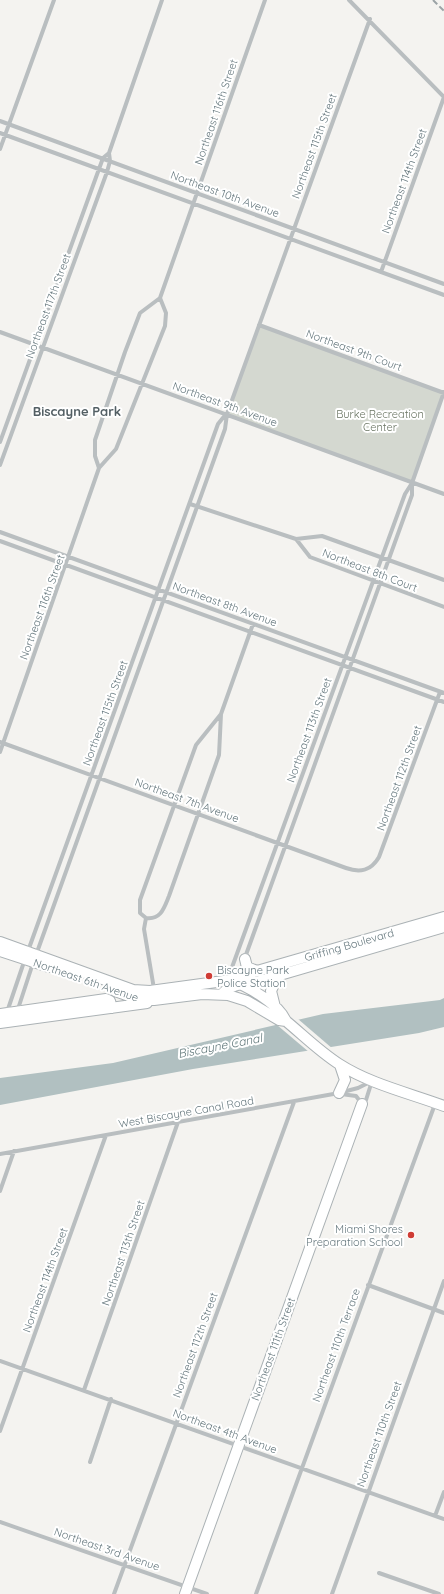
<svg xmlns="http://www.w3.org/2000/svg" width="444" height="1594" font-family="Quicksand,sans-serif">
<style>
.green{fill:#d4d8d0}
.water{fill:#b1c0c1}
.pier{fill:#f4f3f0}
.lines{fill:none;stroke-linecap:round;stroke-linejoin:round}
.secondary-casing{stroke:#abb2b5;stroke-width:12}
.street{stroke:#b9bec0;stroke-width:4}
.secondary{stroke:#fff;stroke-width:10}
.rail{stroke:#9ba3a6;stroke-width:2;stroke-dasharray:6 3;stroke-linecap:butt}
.poi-dot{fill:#cf3c35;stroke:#fff;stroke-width:1.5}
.labels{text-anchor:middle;stroke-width:4;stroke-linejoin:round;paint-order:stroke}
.street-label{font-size:11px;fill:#66787e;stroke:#fff}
.park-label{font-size:11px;fill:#6b7664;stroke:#fff}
.poi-label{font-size:11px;fill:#66787e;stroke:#fff;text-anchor:start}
.water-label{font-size:12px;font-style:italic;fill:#62797b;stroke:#fff}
.quarter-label{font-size:13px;font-weight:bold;fill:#535f64;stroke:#fff}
</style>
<rect width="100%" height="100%" fill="#f4f3f0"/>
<path class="green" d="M259,325l185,68 -32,90 -185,-69z"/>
<path class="water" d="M444,998v29l-25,6 -226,36 -193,36v-27l113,-15 210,-49 117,-14z"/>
<path class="pier" d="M298,1019l35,30 -24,3 -32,-27z"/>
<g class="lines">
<defs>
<path id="secondary" d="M0,942l133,48 17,1 81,-11c19,8 47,23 55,41 17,14 34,31 53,43 31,20 70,29 105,42
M0,951l49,16
M245,959l2,8 10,4
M231,980l26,-9 187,-54
M115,991l20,7 19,2 48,-6 26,1 19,6 32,19 7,1
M222,994c9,-10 21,-10 34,-12l188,-55
M275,1007l-4,-16 7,-16
M0,1014l106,-15 4,2 2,7
M0,1023l147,-20
M339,1093l6,-13 -5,-15
M185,1594l177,-490"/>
</defs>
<use href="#secondary" class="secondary-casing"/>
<path class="street" d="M349,0l95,97
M0,121l444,163
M0,133l444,162
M0,149l54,-149
M381,272l63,-175
M259,325l185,68
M0,332l444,162
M0,442l99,-273 4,-11 6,-5 53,-153
M0,465l107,-293 3,-11 -1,-8
M99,468l-4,-12v-16l30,-88 15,-39 20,-15 105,-298
M190,504l106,35 26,-3 122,44
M0,532l444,161
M296,539l14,18 134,50
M0,541l444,161
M221,714l-25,31 -56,155v13l6,5c15,2 18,-10 23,-22l50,-141 2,-41 32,-90
M0,742l346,126c14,5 25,3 33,-11l61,-165
M0,752l99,-284 17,-19 49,-123 1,-13 -6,-15
M146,918l-2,11 10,60
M28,951l190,-527 8,-10
M36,955l189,-526 2,-15 143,-395
M240,976l3,-13 169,-468v-12
M231,979v-9l174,-476 7,-11 32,-91
M7,1012l18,-53
M17,1012l16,-49
M341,1094l15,2 6,8 4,-4 6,-19
M0,1154l339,-61 19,-5 12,-6
M0,1191l14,-40
M368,1285l76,28
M0,1361l444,158
M84,1390l94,-268
M0,1431l106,-296
M90,1462l21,-63
M435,1516l9,-24
M0,1522l207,72
M379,1573l60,21
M114,1594l180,-492
M256,1594l179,-490
M332,1594l112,-313"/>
<use href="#secondary" class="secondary"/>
<path class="rail" d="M433,0l11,11"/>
</g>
<g class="poi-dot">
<circle cx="209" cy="976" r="4"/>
<circle cx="411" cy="1235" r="4"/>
</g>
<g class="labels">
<g class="street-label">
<text transform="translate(216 112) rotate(-71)" y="4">Northeast 116th Street</text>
<text transform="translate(314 146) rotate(-70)" y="4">Northeast 115th Street</text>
<text transform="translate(404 181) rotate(-70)" y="4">Northeast 114th Street</text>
<text transform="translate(225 194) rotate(20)" y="4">Northeast 10th Avenue</text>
<text transform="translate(48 306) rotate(-70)" y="4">Northeast 117th Street</text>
<text transform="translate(354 350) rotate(20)" y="4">Northeast 9th Court</text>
<text transform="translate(225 404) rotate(20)" y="4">Northeast 9th Avenue</text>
<text transform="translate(370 570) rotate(21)" y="4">Northeast 8th Court</text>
<text transform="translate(225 604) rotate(20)" y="4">Northeast 8th Avenue</text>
<text transform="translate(42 607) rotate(-70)" y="4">Northeast 116th Street</text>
<text transform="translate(105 713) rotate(-70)" y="4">Northeast 115th Street</text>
<text transform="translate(309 730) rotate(-70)" y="4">Northeast 113th Street</text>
<text transform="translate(399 778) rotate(-70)" y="4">Northeast 112th Street</text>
<text transform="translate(187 800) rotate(20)" y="4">Northeast 7th Avenue</text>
<text transform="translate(349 945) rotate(-16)" y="4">Griffing Boulevard</text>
<text transform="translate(86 980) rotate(19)" y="4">Northeast 6th Avenue</text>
<text transform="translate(186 1112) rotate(-10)" y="4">West Biscayne Canal Road</text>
<text transform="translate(123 1253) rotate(-71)" y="4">Northeast 113th Street</text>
<text transform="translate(45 1280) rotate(-70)" y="4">Northeast 114th Street</text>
<text transform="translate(195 1345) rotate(-70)" y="4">Northeast 112th Street</text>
<text transform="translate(336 1345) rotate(-70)" y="4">Northeast 110th Terrace</text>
<text transform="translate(273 1349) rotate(-70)" y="4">Northeast 111th Street</text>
<text transform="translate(225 1431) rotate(20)" y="4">Northeast 4th Avenue</text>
<text transform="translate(379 1434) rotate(-70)" y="4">Northeast 110th Street</text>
<text transform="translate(107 1549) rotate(19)" y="4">Northeast 3rd Avenue</text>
</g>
<g class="park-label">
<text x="380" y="418">Burke Recreation<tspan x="380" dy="13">Center</tspan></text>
</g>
<g class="poi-label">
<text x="217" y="974">Biscayne Park<tspan x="217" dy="13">Police Station</tspan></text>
<text x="403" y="1233" text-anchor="end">Miami Shores<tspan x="403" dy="13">Preparation School</tspan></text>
</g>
<g class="water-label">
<text transform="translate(220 1046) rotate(-11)" y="4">Biscayne Canal</text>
</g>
<g class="quarter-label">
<text x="77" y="416">Biscayne Park</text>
</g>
</g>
</svg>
